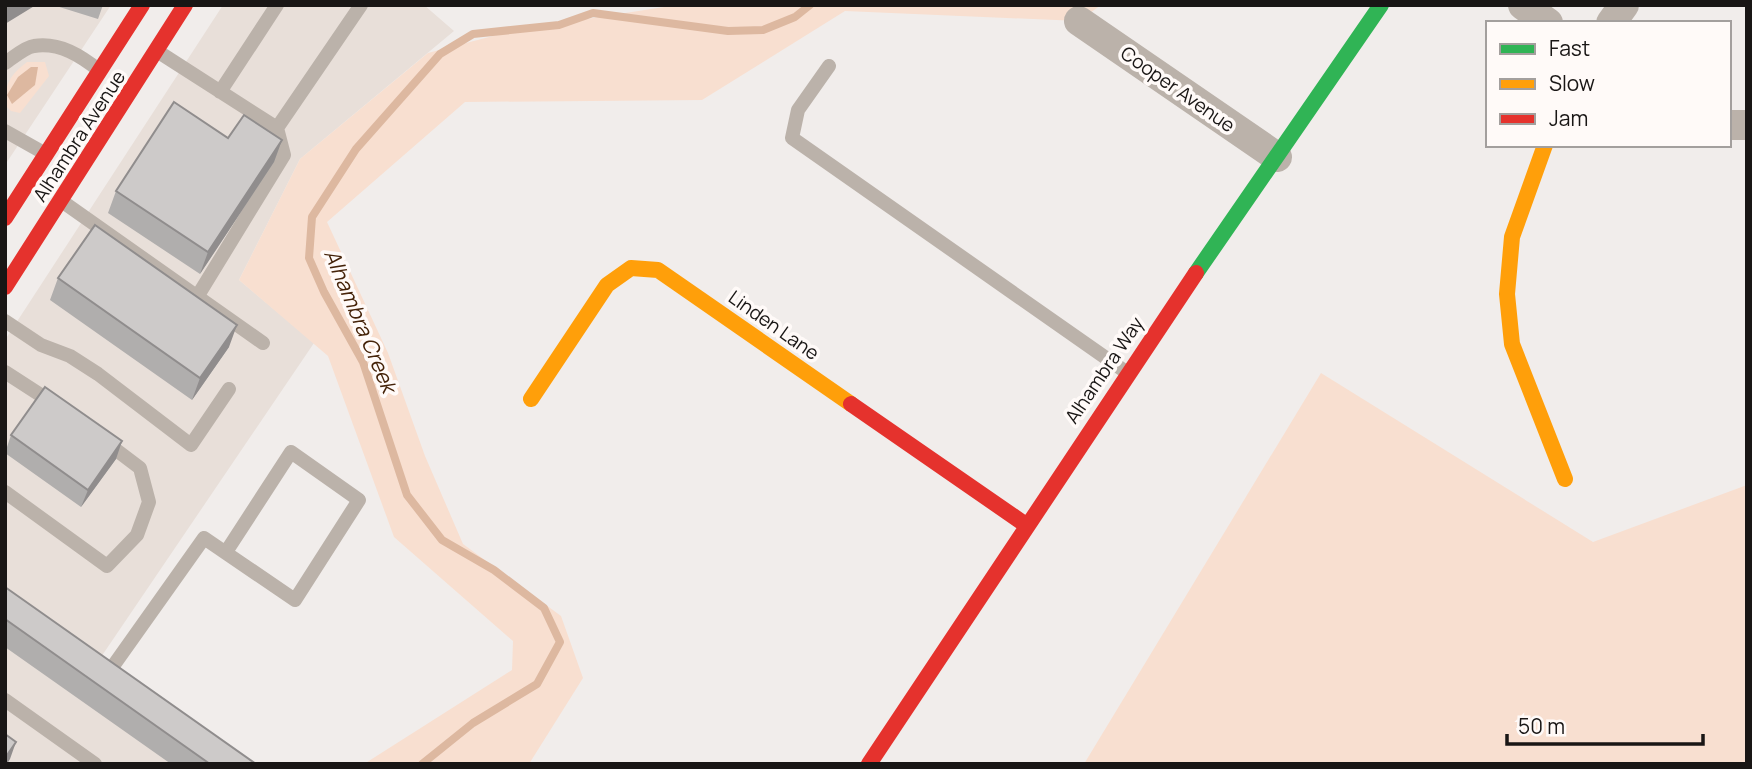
<svg xmlns="http://www.w3.org/2000/svg" width="1752" height="769" font-family="Manrope,sans-serif">
<style>
.built{fill:#e8dfd9}
.green{fill:#f8dfd0}
.water{fill:#ddb8a0}
.lines{fill:none;stroke-linecap:round;stroke-linejoin:round}
.stream{stroke:#ddb8a0;stroke-width:8}
.lane{stroke:#bbb2aa;stroke-width:14}
.street{stroke:#bbb2aa;stroke-width:30}
.fast{stroke:#30b455;stroke-width:16}
.slow{stroke:#ff9f0a;stroke-width:16}
.jam{stroke:#e5322d;stroke-width:16}
.wall{fill:#b0aead}
.shaded-wall{fill:#908d8d}
.building{fill:#cdcac9;stroke:#908d8d;stroke-width:2}
.labels{text-anchor:middle;stroke-width:7;stroke-linejoin:round;paint-order:stroke}
.street-label{font-size:19px;fill:#191615;stroke:#fffaf8}
.water-label{font-size:21px;font-style:italic;fill:#452309;stroke:#fffaf8}
</style>
<rect width="100%" height="100%" fill="#f1edeb"/>
<path class="built" d="M5,5h106l-106,160z
M223,5h201l30,26 -154,128 -61,121 75,63 -215,317 146,104h-240v-424z"/>
<path class="green" d="M677,5h424l-22,16 -234,-10 -143,89 -237,2 -138,120 61,131 37,103 38,88 98,72 22,62 -54,86h-165l148,-94 1,-29 -119,-104 -66,-181 -89,-76 61,-121 128,-106 88,-23z
M27,62h18l4,14 -29,37 -9,-2 -6,-6c0,-21 5,-30 22,-43z
M1321,373l272,169 154,-57v279h-663z"/>
<path class="water" d="M31,67h7l-3,18 -23,19 -5,-9 11,-18z"/>
<g class="lines">
<path class="stream" d="M422,764l51,-41 64,-39 23,-42 -16,-34 -50,-38 -52,-30 -35,-45 -44,-133 -39,-70 -15,-34 3,-41 44,-68 84,-95 33,-20 86,-9 34,-12 135,18 35,-1 32,-13 15,-12"/>
<path class="lane" d="M157,51l120,77 84,-123
M5,63c8,-5 20,-16 29,-17 26,-4 47,10 66,25
M829,66l-31,44 -6,28 334,234
M220,92l57,-87
M5,131l39,22
M63,202l200,141
M197,297l87,-142 -7,-27
M5,321l36,24 29,11 28,18 93,71 38,-56
M5,372l51,33
M5,492l102,74 30,-31 12,-33 -9,-34 -37,-28
M111,669l93,-131 91,62 64,-100 -68,-48 -65,100
M5,700l90,64"/>
<path class="street" d="M1523,5l25,18
M1079,21l198,136
M1611,23l13,-18
M1729,125h18"/>
<path class="fast" d="M1196,273l185,-268"/>
<path class="slow" d="M1545,145l-33,92 -5,57 5,50 53,135
M531,399l76,-114 24,-17 27,2 193,134"/>
<path class="jam" d="M5,218l137,-213
M5,287l180,-282
M851,404l175,121
M869,764l327,-491"/>
</g>
<path class="wall" d="M53,5h50l-5,14z
M228,138l54,2 -8,22 -74,112 -92,-61 8,-22z
M58,278l171,69 -37,53 -142,-100z
M11,435l111,6 -6,18 -35,48 -76,-54z
M5,587l251,177h-85l-166,-117z"/>
<path class="shaded-wall" d="M8,5h28l-31,19v-17z
M282,140l-8,22 -74,112 8,-22z
M237,325l-8,22 -37,53 8,-22z
M122,441l-6,18 -35,48 7,-17z
M16,742l-6,17 -3,5h-2v-6z"/>
<path class="building" d="M174,102l54,36 16,-23 38,25 -74,112 -92,-61z
M95,225l142,100 -37,53 -142,-100z
M45,387l77,54 -34,49 -77,-55z
M5,587l251,177h-46l-205,-145z
M5,734l11,8 -11,16z"/>
<g class="labels">
<g class="street-label">
<text transform="translate(1178 89) rotate(35)" y="7">Cooper Avenue</text>
<text transform="translate(79 136) rotate(-57)" y="7">Alhambra Avenue</text>
<text transform="translate(774 325) rotate(35)" y="7">Linden Lane</text>
<text transform="translate(1104 370) rotate(-56)" y="7">Alhambra Way</text>
</g>
<g class="water-label">
<text transform="translate(360 321) rotate(67)" y="7">Alhambra Creek</text>
</g>
</g>
<rect width="1752" height="769" fill="none" stroke="#191615" stroke-width="14"/>
<rect x="1486" y="21" width="245" height="126" fill="#fffaf8" stroke="#a39f9d" stroke-width="2"/>
<rect x="1500" y="44" width="35" height="10" fill="#30b455" stroke="#a39f9d" stroke-width="2"/>
<text x="1549" y="56" font-size="21" fill="#191615">Fast</text>
<rect x="1500" y="79" width="35" height="10" fill="#ff9f0a" stroke="#a39f9d" stroke-width="2"/>
<text x="1549" y="91" font-size="21" fill="#191615">Slow</text>
<rect x="1500" y="114" width="35" height="10" fill="#e5322d" stroke="#a39f9d" stroke-width="2"/>
<text x="1549" y="126" font-size="21" fill="#191615">Jam</text>
<path d="M1507 734v10h196v-10" fill="none" stroke="#191615" stroke-width="3.5"/>
<text x="1518" y="734" font-size="21" fill="#191615" stroke="#fffaf8" stroke-width="5" paint-order="stroke">50 m</text>
</svg>
